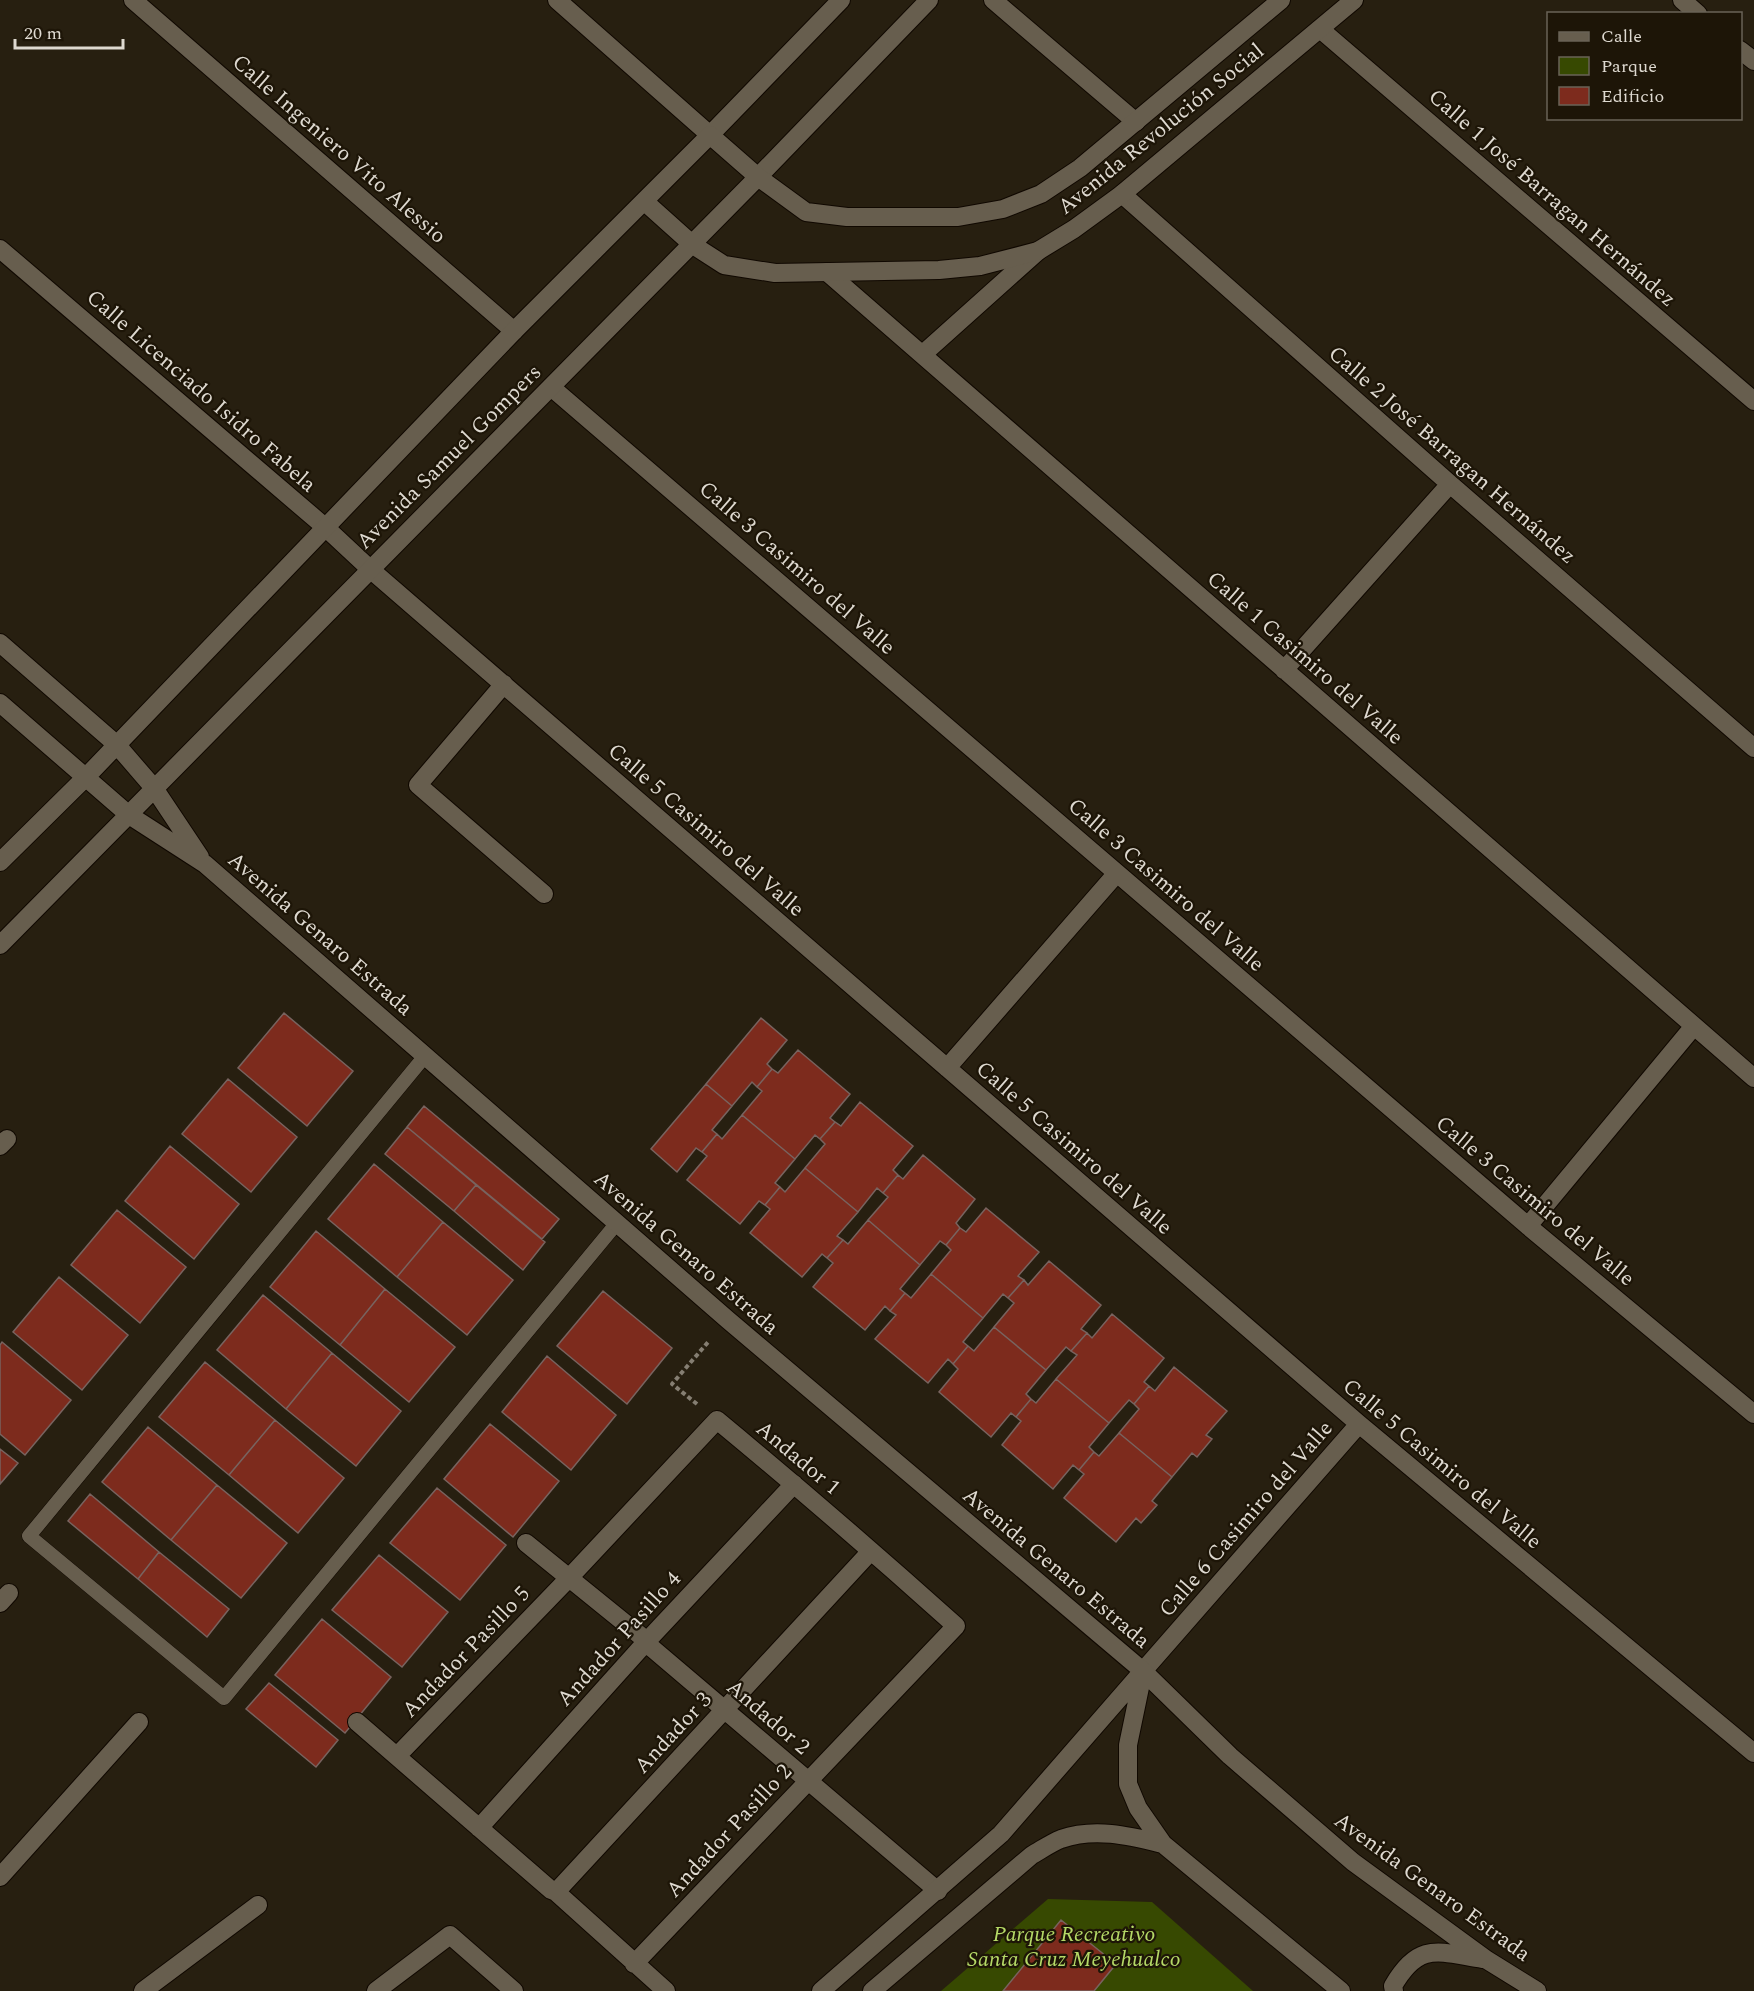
<svg xmlns="http://www.w3.org/2000/svg" width="1754" height="1991" font-family="Spectral,serif">
<style>
.green{fill:#374901}
.building{fill:#7d2b1d;stroke:#78635f;stroke-width:1.5}
.lines{fill:none;stroke-linecap:round;stroke-linejoin:round}
.service-casing{stroke:#100800;stroke-width:15}
.pedestrian-casing{stroke:#100800;stroke-width:20}
.minor-casing{stroke:#100800;stroke-width:20}
.tertiary-casing{stroke:#100800;stroke-width:20}
.path{stroke:#857e72;stroke-width:4;stroke-dasharray:4.5 3;stroke-linecap:butt}
.service{stroke:#675e4e;stroke-width:14}
.pedestrian{stroke:#675e4e;stroke-width:18}
.minor{stroke:#675e4e;stroke-width:18}
.tertiary{stroke:#675e4e;stroke-width:18}
.labels{text-anchor:middle;stroke-width:4.5;stroke-linejoin:round;paint-order:stroke}
.street-label{font-size:22px;fill:#ded9d0;stroke:#1d1507}
.park-label{font-size:22px;font-style:italic;fill:#b5d967;stroke:#1d1507}
</style>
<rect width="100%" height="100%" fill="#271f10"/>
<path class="green" d="M1048,1899l104,3 101,89h-312z"/>
<path class="building" d="M284,1013l69,58 -46,55 -69,-58z
M761,1018l26,22 -20,24 5,5 -15,18 -5,-5 -20,24 -26,-22z
M798,1050l52,44 -20,24 5,4 -15,17 -5,-4 -20,24 -53,-44 20,-24 -5,-4 15,-18 6,4z
M228,1079l69,58 -46,55 -69,-58z
M706,1084l26,22 -20,24 5,4 -15,18 -6,-4 -19,24 -26,-23z
M860,1102l53,44 -20,24 5,5 -15,18 -6,-5 -19,24 -53,-44 20,-24 -5,-5 15,-17 6,4z
M424,1106l135,113 -17,20 -135,-112z
M742,1115l53,44 -20,24 5,4 -15,18 -6,-4 -19,23 -53,-44 20,-24 -5,-4 15,-18 5,5z
M407,1127l69,58 -22,26 -69,-57z
M170,1146l69,58 -45,55 -69,-58z
M923,1155l52,44 -19,24 4,5 -14,17 -6,-4 -20,24 -52,-45 20,-23 -5,-4 15,-18 5,4z
M374,1164l69,58 -46,55 -69,-58z
M805,1168l53,44 -21,24 6,4 -16,18 -5,-4 -20,23 -52,-44 20,-24 -5,-4 15,-18 5,5z
M476,1185l69,57 -22,28 -69,-59z
M986,1208l53,44 -21,24 6,4 -16,18 -5,-4 -20,24 -52,-44 20,-24 -5,-5 14,-17 6,4z
M117,1210l69,57 -46,56 -69,-58z
M868,1220l52,45 -20,24 5,4 -15,18 -5,-5 -20,24 -52,-43 20,-24 -6,-5 16,-18 5,4z
M443,1222l70,58 -46,55 -70,-58z
M316,1231l69,58 -45,56 -70,-58z
M1049,1261l52,44 -20,24 6,4 -16,18 -5,-4 -20,23 -52,-43 20,-24 -6,-5 16,-18 4,5z
M931,1274l52,44 -20,24 5,4 -15,18 -5,-5 -20,24 -53,-44 21,-24 -6,-4 15,-18 6,5z
M59,1277l69,58 -46,55 -69,-58z
M385,1289l70,58 -46,55 -69,-57z
M603,1291l69,57 -45,56 -70,-58z
M263,1295l69,58 -46,56 -69,-59z
M1112,1314l52,44 -20,24 5,4 -15,18 -5,-4 -20,23 -53,-44 21,-24 -6,-4 16,-18 5,5z
M994,1327l52,43 -20,24 5,5 -15,18 -5,-4 -20,24 -52,-45 19,-23 -5,-5 15,-18 6,5z
M2,1342l69,58 -46,55 -25,-21v-89z
M332,1353l69,58 -45,55 -70,-57z
M547,1356l69,59 -45,55 -69,-58z
M205,1362l70,58 -46,55 -70,-58z
M1174,1367l53,44 -21,24 6,4 -15,18 -5,-4 -20,24 -53,-44 20,-24 -5,-5 15,-18 6,5z
M1056,1379l53,44 -20,24 5,5 -15,18 -6,-5 -20,24 -51,-44 19,-24 -5,-4 15,-18 5,4z
M275,1420l69,58 -46,55 -69,-58z
M490,1424l69,57 -46,56 -69,-58z
M148,1427l69,58 -46,55 -69,-58z
M1119,1433l53,44 -20,24 5,4 -16,18 -5,-5 -20,24 -52,-44 20,-24 -5,-4 15,-18 5,4z
M0,1449l18,14 -18,21z
M217,1485l70,58 -46,55 -70,-58z
M437,1488l69,57 -46,55 -70,-57z
M90,1494l69,58 -21,27 -70,-58z
M159,1552l70,57 -22,28 -69,-58z
M379,1555l69,57 -46,55 -70,-57z
M322,1619l69,58 -46,56 -70,-58z
M269,1683l69,57 -22,27 -70,-58z
M1061,1920l55,44 -22,27h-91z"/>
<g class="lines">
<defs>
<path id="service" d="M425,1056l-396,480 195,162 393,-475"/>
<path id="pedestrian" d="M376,1991l74,-56 64,56"/>
<path id="minor" d="M133,0l381,331
M557,0l153,135 131,-135
M993,0l143,122
M1682,0l16,14
M1320,29l434,372
M1740,50l14,11
M758,177l171,-177
M1122,194l328,290 304,264
M0,249l325,278 45,42 989,855 395,329
M827,272l927,806
M923,354l115,-103
M551,387l977,839 226,188
M1284,670l166,-186
M504,684l-86,101 126,109
M947,1068l170,-195
M0,1146l7,-7
M1528,1226l166,-200
M526,1543l121,98 -1,2 292,248
M0,1603l9,-10
M1143,1671l216,-247
M357,1722l194,168 5,2 110,99
M397,1756l171,-177 149,-159c81,67 161,136 239,206l-322,338
M479,1828l168,-187 147,-157
M0,1877l139,-155
M556,1892l315,-341
M143,1991l115,-86"/>
<path id="tertiary" d="M645,202l48,43 31,20 51,8 164,-3 41,-4 58,-15 36,-22 48,-35 232,-194
M0,643l116,101 38,44 46,69
M0,703l129,112 76,49 523,456 415,351 87,85 123,106 134,98 50,31
M0,862l86,-85 428,-446 196,-196 48,42 48,35 41,5h111l45,-8 38,-15 39,-26 201,-168
M0,945l758,-768
M1143,1673l-15,72v39l10,24 25,36 178,147
M821,1991l180,-157 142,-163
M872,1991l160,-136c9,-5 19,-12 29,-16 34,-12 69,-3 102,5
M1394,1991l-1,-5c26,-45 45,-34 90,-27"/>
</defs>
<use href="#service" class="service-casing"/>
<use href="#pedestrian" class="pedestrian-casing"/>
<use href="#minor" class="minor-casing"/>
<use href="#tertiary" class="tertiary-casing"/>
<path class="path" d="M697,1404l-25,-20 37,-43"/>
<use href="#service" class="service"/>
<use href="#pedestrian" class="pedestrian"/>
<use href="#minor" class="minor"/>
<use href="#tertiary" class="tertiary"/>
</g>
<g class="labels">
<g class="street-label">
<text transform="translate(1160 128) rotate(-39)" y="8">Avenida Revolución Social</text>
<text transform="translate(340 148) rotate(41)" y="8">Calle Ingeniero Vito Alessio</text>
<text transform="translate(1553 197) rotate(41)" y="8">Calle 1 José Barragan Hernández</text>
<text transform="translate(202 390) rotate(41)" y="8">Calle Licenciado Isidro Fabela</text>
<text transform="translate(1453 454) rotate(41)" y="8">Calle 2 José Barragan Hernández</text>
<text transform="translate(448 456) rotate(-45)" y="8">Avenida Samuel Gompers</text>
<text transform="translate(798 567) rotate(41)" y="8">Calle 3 Casimiro del Valle</text>
<text transform="translate(1306 657) rotate(41)" y="8">Calle 1 Casimiro del Valle</text>
<text transform="translate(707 829) rotate(41)" y="8">Calle 5 Casimiro del Valle</text>
<text transform="translate(1167 884) rotate(41)" y="8">Calle 3 Casimiro del Valle</text>
<text transform="translate(321 933) rotate(41)" y="8">Avenida Genaro Estrada</text>
<text transform="translate(1075 1147) rotate(41)" y="8">Calle 5 Casimiro del Valle</text>
<text transform="translate(1536 1200) rotate(40)" y="8">Calle 3 Casimiro del Valle</text>
<text transform="translate(687 1252) rotate(41)" y="8">Avenida Genaro Estrada</text>
<text transform="translate(799 1457) rotate(40)" y="8">Andador 1</text>
<text transform="translate(1443 1463) rotate(40)" y="8">Calle 5 Casimiro del Valle</text>
<text transform="translate(1245 1518) rotate(-49)" y="8">Calle 6 Casimiro del Valle</text>
<text transform="translate(1057 1567) rotate(40)" y="8">Avenida Genaro Estrada</text>
<text transform="translate(618 1638) rotate(-48)" y="8">Andador Pasillo 4</text>
<text transform="translate(465 1651) rotate(-46)" y="8">Andador Pasillo 5</text>
<text transform="translate(769 1716) rotate(41)" y="8">Andador 2</text>
<text transform="translate(672 1732) rotate(-47)" y="8">Andador 3</text>
<text transform="translate(728 1830) rotate(-47)" y="8">Andador Pasillo 2</text>
<text transform="translate(1433 1886) rotate(36)" y="8">Avenida Genaro Estrada</text>
</g>
<g class="park-label">
<text x="1074" y="1941">Parque Recreativo<tspan x="1074" dy="25">Santa Cruz Meyehualco</tspan></text>
</g>
</g>
<rect x="1547" y="12" width="195" height="108" fill="#1d1507" stroke="#6a6357" stroke-width="1.5"/>
<rect x="1559" y="32" width="30" height="9" fill="#675e4e" stroke="#6a6357" stroke-width="1.5"/>
<text x="1601" y="42" font-size="18" fill="#ded9d0">Calle</text>
<rect x="1559" y="57" width="30" height="18" fill="#374901" stroke="#6a6357" stroke-width="1.5"/>
<text x="1601" y="72" font-size="18" fill="#ded9d0">Parque</text>
<rect x="1559" y="87" width="30" height="18" fill="#7d2b1d" stroke="#6a6357" stroke-width="1.5"/>
<text x="1601" y="102" font-size="18" fill="#ded9d0">Edificio</text>
<path d="M15 39v9h108v-9" fill="none" stroke="#ded9d0" stroke-width="3"/>
<text x="24" y="39" font-size="18" fill="#ded9d0" stroke="#1d1507" stroke-width="4.5" paint-order="stroke">20 m</text>
</svg>
